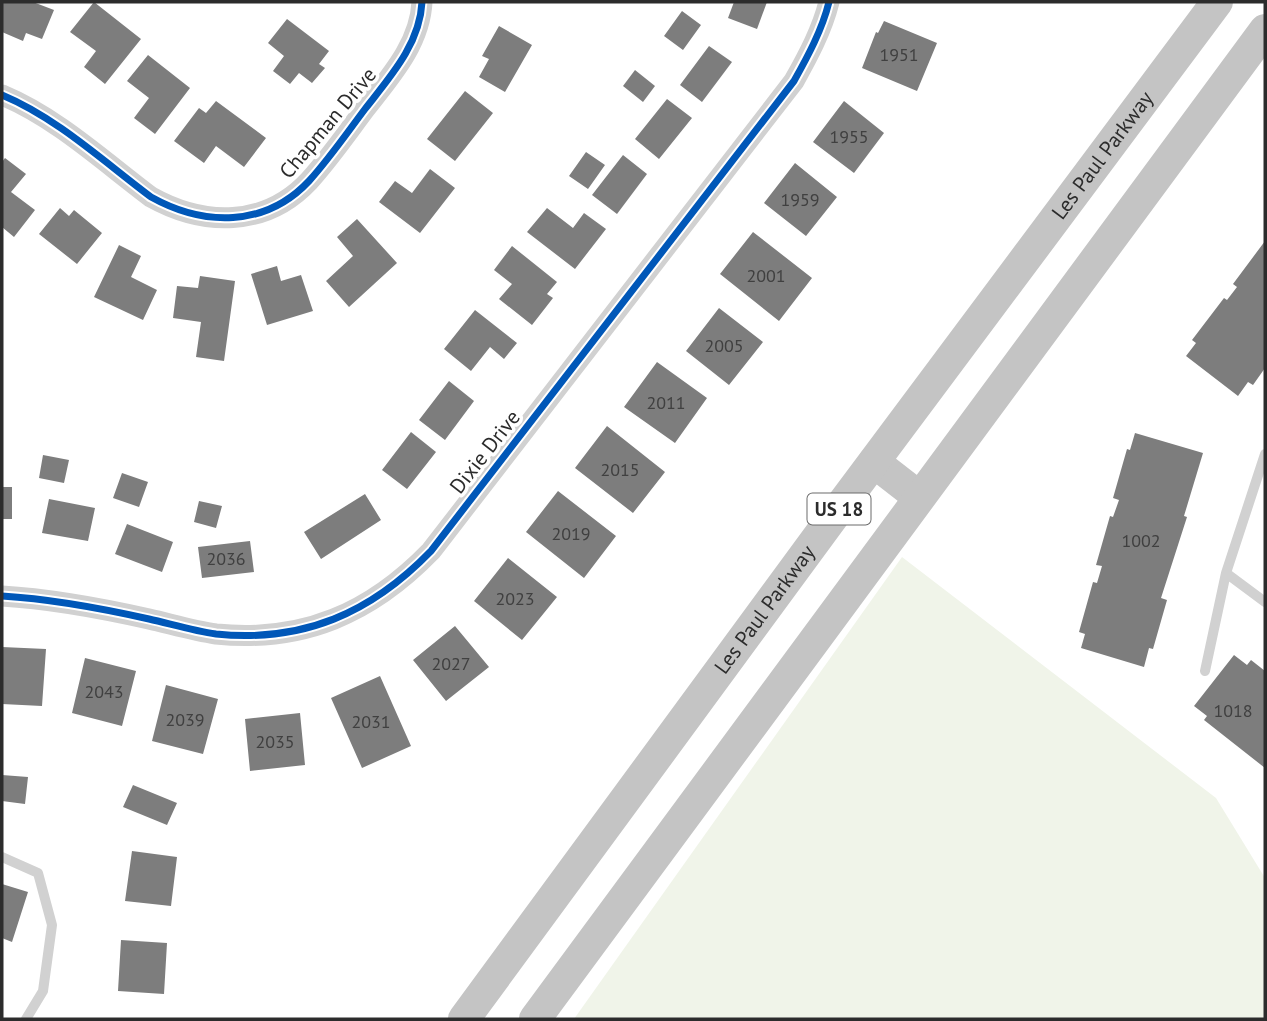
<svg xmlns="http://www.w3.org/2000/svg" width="1267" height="1021" font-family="'PT Sans',sans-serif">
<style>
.green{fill:#f0f4e9}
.building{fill:#7d7d7d}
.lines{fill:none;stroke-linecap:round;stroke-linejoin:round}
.lane{stroke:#d1d1d1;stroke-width:10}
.street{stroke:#d1d1d1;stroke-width:21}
.primary{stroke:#c4c4c4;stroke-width:32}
.cycleway-casing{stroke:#fff;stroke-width:11}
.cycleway{stroke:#0057b8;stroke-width:7}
.labels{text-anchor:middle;stroke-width:7;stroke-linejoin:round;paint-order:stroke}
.number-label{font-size:18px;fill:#404040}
.shield{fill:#fff;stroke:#6b6b6b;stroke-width:2}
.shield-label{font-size:19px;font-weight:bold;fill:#2c2c2c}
.street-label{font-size:21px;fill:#2c2c2c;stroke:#fff}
</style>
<rect width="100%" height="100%" fill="#fff"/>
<path class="green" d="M902,557l314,241 49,80v141h-691z"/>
<path class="building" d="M2,2h31l21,8 -12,29 -16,-6 -3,8 -21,-9z
M94,2l47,37 -36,45 -21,-17 12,-16 -26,-19z
M734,2h33l-10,27 -29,-11z
M682,11l19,14 -18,25 -19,-14z
M287,19l42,32 -10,13 6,4 -13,15 -13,-10 -9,11 -17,-13 11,-15 -16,-13z
M884,21l53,22 -20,48 -55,-23 14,-36 2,1z
M499,26l33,19 -27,47 -26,-15 10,-18 -7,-3z
M709,46l23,16 -30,40 -22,-17z
M148,55l42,33 -35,46 -21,-16 15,-20 -22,-17z
M635,70l20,16 -12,16 -20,-16z
M465,91l28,22 -38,48 -28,-22z
M667,99l25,19 -33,41 -24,-20z
M216,101l50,37 -22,29 -28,-21 -12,17 -30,-22 25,-33 7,5z
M844,101l40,32 -30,40 -41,-31z
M586,152l19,13 -17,24 -19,-13z
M623,155l24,19 -30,40 -25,-19z
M5,158l21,16 -15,18 24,18 -21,27 -12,-10v-65z
M795,163l42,34 -31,39 -42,-33z
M430,169l25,19 -35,45 -41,-31 16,-21 17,12z
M60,208l9,8 5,-6 28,23 -25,31 -38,-30z
M547,208l26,20 11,-15 22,16 -31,40 -48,-37z
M357,219l40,44 -48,44 -23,-26 27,-25 -16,-19z
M753,232l59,46 -33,43 -59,-47z
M1265,241v127l-12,17 -5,-3 -10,14 -52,-40 10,-13 -4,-3 32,-42 3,2 10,-13 -4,-3z
M119,245l22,11 -10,21 26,13 -14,30 -49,-23z
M512,246l45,36 -10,12 6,4 -21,27 -33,-26 13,-15 -18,-14z
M277,266l4,15 20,-6 12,36 -46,14 -16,-51z
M200,276l35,5 -11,80 -28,-4 5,-35 -28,-4 4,-32 21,2z
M719,308l44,34 -34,43 -43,-34z
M475,310l42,33 -13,16 -14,-12 -19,24 -27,-22z
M657,362l50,36 -32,45 -51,-36z
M449,381l25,20 -29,39 -26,-20z
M607,426l58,46 -32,41 -58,-45z
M411,432l25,20 -29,37 -25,-19z
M1135,433l68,20 -19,63 3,1 -26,81 6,2 -14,49 -4,-1 -5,19 -63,-19 4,-14 -6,-2 14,-50 4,1 5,-17 -6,-1 14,-49 3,1 6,-17 -6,-2 14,-49 3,1z
M43,455l26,5 -5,23 -25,-5z
M122,473l26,9 -9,25 -26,-9z
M2,487h10v32h-10z
M558,491l58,45 -32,42 -58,-46z
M365,494l16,26 -60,39 -17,-27z
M49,499l46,9 -7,33 -46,-8z
M199,501l23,5 -6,22 -22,-6z
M127,524l46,18 -11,30 -47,-18z
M250,541l4,31 -52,6 -4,-31z
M508,558l49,39 -35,43 -48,-39z
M455,626l34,41 -43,34 -33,-41z
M2,647l44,2 -4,57 -40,-2z
M1234,655l13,10 4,-5 14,11v97l-61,-48 3,-4 -13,-10z
M85,658l51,13 -14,55 -50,-13z
M380,676l31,70 -49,22 -31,-70z
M166,685l52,14 -15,55 -51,-13z
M300,713l5,52 -55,6 -5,-52z
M2,775l26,2 -3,27 -23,-3z
M133,785l44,18 -10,22 -44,-18z
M132,851l45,6 -6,49 -46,-5z
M2,884l26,8 -16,50 -10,-4z
M121,940l46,3 -3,51 -46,-3z"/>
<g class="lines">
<path class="lane" d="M1265,454l-39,119 39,29
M1205,671l21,-98
M2,857l36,16 14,52 -9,66 -17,28"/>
<path class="street" d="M2,95c55,23 101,66 149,102 52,29 114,31 158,-16 20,-22 38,-48 56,-72 25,-32 55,-65 57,-107
M2,596c50,3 98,12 147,23 22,5 45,12 67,15 87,9 155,-21 215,-83l363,-470c14,-25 28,-51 35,-79"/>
<g class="primary">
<path d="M874,462l45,35"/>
<path id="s1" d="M464,1019l379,-516 374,-501"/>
<path d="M535,1019l730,-989"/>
</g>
<defs>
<path id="cycleway" d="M2,95c55,23 101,66 149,102 52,29 114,31 158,-16 20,-22 38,-48 56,-72 25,-32 55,-65 57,-107
M2,596c50,3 98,12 147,23 22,5 45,12 67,15 87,9 155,-21 215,-83l363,-470c14,-25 28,-51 35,-79"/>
</defs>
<use href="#cycleway" class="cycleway-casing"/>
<use href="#cycleway" class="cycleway"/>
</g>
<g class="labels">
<g class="number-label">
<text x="899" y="61">1951</text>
<text x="849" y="143">1955</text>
<text x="800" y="206">1959</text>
<text x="766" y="282">2001</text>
<text x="724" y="352">2005</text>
<text x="666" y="409">2011</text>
<text x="620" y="476">2015</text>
<text x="571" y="540">2019</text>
<text x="1141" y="547">1002</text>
<text x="226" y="565">2036</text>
<text x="515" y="605">2023</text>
<text x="451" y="670">2027</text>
<text x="104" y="698">2043</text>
<text x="1233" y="717">1018</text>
<text x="185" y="726">2039</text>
<text x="371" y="728">2031</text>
<text x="275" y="748">2035</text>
</g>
<rect class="shield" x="807.5" y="493.5" width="63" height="31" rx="5"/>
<g class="shield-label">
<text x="839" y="516">US 18</text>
</g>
<g class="street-label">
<text transform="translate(328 123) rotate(-50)" y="7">Chapman Drive</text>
<text dy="7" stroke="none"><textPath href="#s1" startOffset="1074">Les Paul Parkway</textPath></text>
<text transform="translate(485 452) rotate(-52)" y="7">Dixie Drive</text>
<text dy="7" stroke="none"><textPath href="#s1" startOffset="508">Les Paul Parkway</textPath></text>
</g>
</g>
<rect width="1267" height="1021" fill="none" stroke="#2c2c2c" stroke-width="7"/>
</svg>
